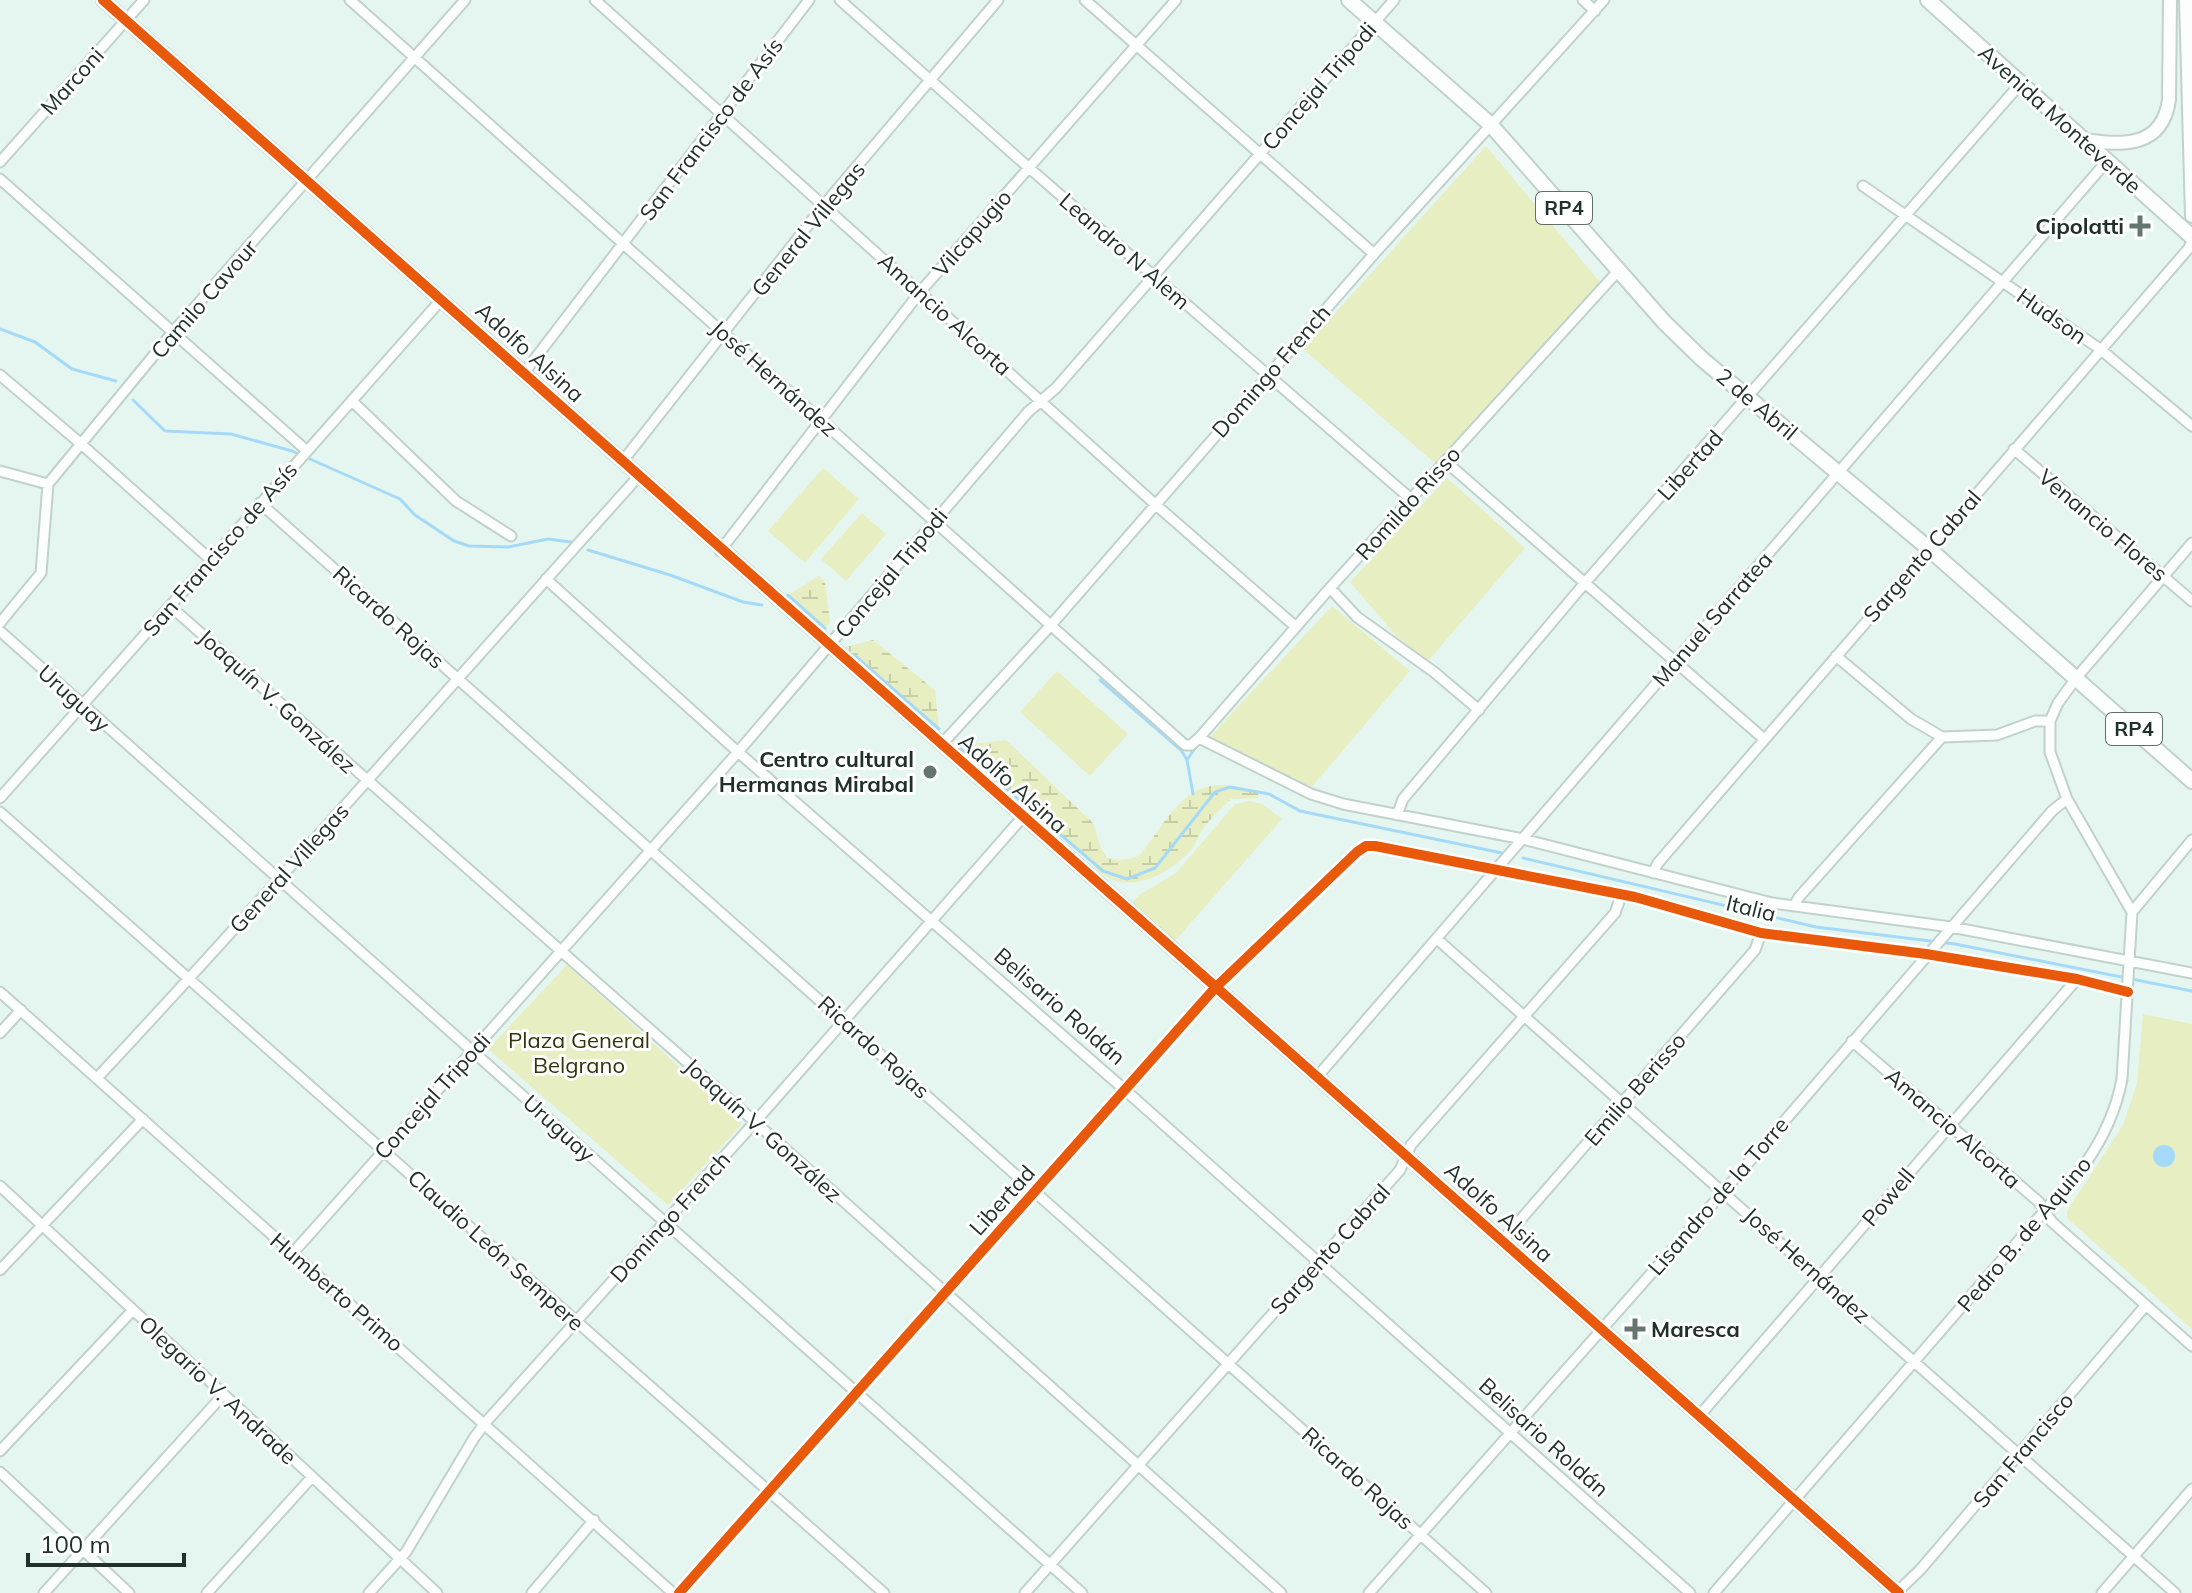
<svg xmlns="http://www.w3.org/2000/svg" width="2192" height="1593" font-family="Mulish,sans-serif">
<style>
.green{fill:#e6eec2}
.wetland{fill:url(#wetland-marsh)}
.water{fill:url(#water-ripples)}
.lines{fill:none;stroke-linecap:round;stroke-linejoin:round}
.stream{stroke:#a4daf7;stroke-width:3}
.street-casing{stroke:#c1d1cb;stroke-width:13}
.secondary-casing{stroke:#c1d1cb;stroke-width:16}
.primary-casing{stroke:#c1d1cb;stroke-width:18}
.street{stroke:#fbfefd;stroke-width:9}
.secondary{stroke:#fbfefd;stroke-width:12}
.primary{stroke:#fbfefd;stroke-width:14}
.cycleway-casing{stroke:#fff;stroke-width:15}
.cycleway{stroke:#e8590c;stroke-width:10}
.poi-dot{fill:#657570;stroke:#fff;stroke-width:3}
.labels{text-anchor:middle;stroke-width:6;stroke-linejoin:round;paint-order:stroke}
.shield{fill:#fff;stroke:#636e6b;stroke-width:2}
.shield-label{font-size:20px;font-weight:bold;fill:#20302b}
.street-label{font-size:22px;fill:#20302b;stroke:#fff}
.poi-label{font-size:22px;font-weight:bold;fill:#20302b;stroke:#fff;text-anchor:end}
.park-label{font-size:22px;fill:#34340b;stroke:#fff}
</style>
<defs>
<pattern id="wetland-marsh" width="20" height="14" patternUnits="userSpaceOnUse" patternTransform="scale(2)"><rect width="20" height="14" fill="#e6eec2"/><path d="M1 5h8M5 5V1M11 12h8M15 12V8" fill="none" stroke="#c5cca7"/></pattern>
<pattern id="water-ripples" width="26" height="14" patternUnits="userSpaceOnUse" patternTransform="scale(2)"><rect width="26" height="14" fill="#a4daf7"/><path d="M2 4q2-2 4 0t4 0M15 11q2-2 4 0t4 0" fill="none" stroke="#8dbbd4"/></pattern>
</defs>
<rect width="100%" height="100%" fill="#e5f6f0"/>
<path class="green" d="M1486,146l114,136 -164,182 -133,-115z
M823,468l36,31 -54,64 -37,-32z
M1447,478l78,70 -97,113 -30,-23 -48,-56z
M862,513l24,21 -40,47 -25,-22z
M1332,606l78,65 -98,116 -86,-36 -9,-10 -9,-2z
M1057,671l71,63 -38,42 -70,-64z
M1250,801l12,3 20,15 -108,123 -43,-38 8,-9 37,-22 59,-69z
M567,965l175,159 -74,81 -180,-156z
M2143,1014l49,10v305l-125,-111v-7l56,-86 14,-41z"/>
<path class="wetland" d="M819,576l6,6 5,40 -5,6 -37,-33z
M873,640l62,50 4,39 -94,-82z
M1006,740l87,83 7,23 7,12c12,3 22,2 33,-3 21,-26 43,-72 82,-70 12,0 25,5 37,7l-1,6 -27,1c-10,10 -22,20 -30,33 -4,7 -7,15 -13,21 -25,26 -67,44 -94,14v-4l-137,-117z"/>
<path class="water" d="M2153 1156a11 11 0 1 1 22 0a11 11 0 1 1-22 0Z"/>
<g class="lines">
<path class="stream" d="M0,329l35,13 37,27 44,12
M133,400l32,31 66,3 61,17 108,48 15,16 39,26 15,5 39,1 40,-8 23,3
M588,550l82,25 73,27 19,3
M785,597l3,-2 37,33
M854,655l85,74
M1100,680l81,70 6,10
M957,746l146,125 24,8 28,-11 60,-76 15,-5 39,7 31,17 202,42
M1193,794l-6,-34 8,-12
M1523,858l293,69 139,17 237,47"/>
<defs>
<path id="street" d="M350,0l835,745h6l8,-7 131,-150 289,-318
M595,0l561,505 140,122
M840,0l188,167 383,332
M1085,0l289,254
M1583,0l12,11
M0,162l144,-162
M0,179l306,271
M1863,186l237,163 92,77
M524,373l285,-373
M0,375l80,68 131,117
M352,401l104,100 55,35
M2014,449l178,152
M1445,461l319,278
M622,462l202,-257 174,-205
M0,471l48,13
M260,503l1226,1090
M720,551l200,-259 256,-292
M546,579l192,173 387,338 565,503
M1330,588l27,29 77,55 45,38
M170,606l585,516 526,471
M0,623l41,-50 7,-89 125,-152 292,-332
M0,631l1082,962
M1836,656l75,63 31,18 55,-2 38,-14h15
M1199,738l112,56 32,10 180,35 249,64 179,24 241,46
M941,745l110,-120 323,-371 230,-254
M0,798l441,-498
M0,812l884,781
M1397,815l6,-16 181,-215 437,-501
M1653,873l5,-10 531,-615 3,-7
M1794,906l5,-9 143,-160
M2132,912l60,-72
M1437,939l738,654
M0,992l673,601
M0,1033l21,-23
M1852,1041l187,161 13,20 140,124
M1317,1077l790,-916
M97,1078c184,-197 361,-401 541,-601
M0,1186l437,407
M1502,1241l253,-291 6,-17
M292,1254l446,-502 290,-340 28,-24 338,-388
M0,1270l143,-151
M1700,1415l377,-436
M0,1451l132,-140
M0,1472l129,121
M1897,1592l23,-22 226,-265
M44,1593l179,-198
M207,1593l105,-116
M369,1593l37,-41 68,-114 11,-15 270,-301 266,-303
M532,1593l62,-73
M679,1593l536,-605 142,-136 9,-6h9l260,51 126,36 165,21 151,25 51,13
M1025,1593l375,-423 11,-25 204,-232 6,-17
M1369,1593l355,-402 328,-380 15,-12
M1714,1593l371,-429c19,-27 31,-53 37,-85l10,-167 -65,-113 -17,-47v-31l8,-18 19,-26 115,-134
M2102,1593l90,-104"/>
<path id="secondary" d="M103,0c598,532 1195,1065 1796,1593
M2186,0l6,216
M2083,140c38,5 79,9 86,-40l1,-100"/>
<path id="primary" d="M1349,0l141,124 174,198 38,37 226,189 264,233
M1928,0l264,237"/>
</defs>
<use href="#street" class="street-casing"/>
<use href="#secondary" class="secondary-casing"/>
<use href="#primary" class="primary-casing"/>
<use href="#street" class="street"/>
<use href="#secondary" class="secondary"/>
<use href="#primary" class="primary"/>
<defs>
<path id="cycleway" d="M103,0c598,532 1195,1065 1796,1593
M679,1593l536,-605 142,-136 9,-6h9l260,51 126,36 165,21 151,25 51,13"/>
</defs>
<use href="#cycleway" class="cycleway-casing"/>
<use href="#cycleway" class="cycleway"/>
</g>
<g class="poi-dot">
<path d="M2136 214h8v8h8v8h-8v8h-8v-8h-8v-8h8z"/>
<circle cx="930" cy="772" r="8"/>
<path d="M1631 1317h8v8h8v8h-8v8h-8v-8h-8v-8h8z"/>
</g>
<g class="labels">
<g class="shield">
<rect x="1536" y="192" width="56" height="32" rx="6"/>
<rect x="2106" y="713" width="56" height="32" rx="6"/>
</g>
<g class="shield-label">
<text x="1564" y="215">RP4</text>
<text x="2134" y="736">RP4</text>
</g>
<g class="street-label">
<text transform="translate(72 81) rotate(-48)" y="8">Marconi</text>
<text transform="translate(1319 86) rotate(-49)" y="8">Concejal Tripodi</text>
<text transform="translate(2060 119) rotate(42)" y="8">Avenida Monteverde</text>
<text transform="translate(711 129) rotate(-53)" y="8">San Francisco de Asís</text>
<text transform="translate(808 229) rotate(-51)" y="8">General Villegas</text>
<text transform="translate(972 233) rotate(-49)" y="8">Vilcapugio</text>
<text transform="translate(1125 251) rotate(41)" y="8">Leandro N Alem</text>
<text transform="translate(204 299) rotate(-49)" y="8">Camilo Cavour</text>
<text transform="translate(945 314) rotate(42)" y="8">Amancio Alcorta</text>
<text transform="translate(2052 316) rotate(35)" y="8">Hudson</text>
<text transform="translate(530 352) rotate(42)" y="8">Adolfo Alsina</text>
<text transform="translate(1271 371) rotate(-49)" y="8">Domingo French</text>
<text transform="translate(774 378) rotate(42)" y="8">José Hernández</text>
<text transform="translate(1757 404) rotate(40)" y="8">2 de Abril</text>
<text transform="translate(1690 465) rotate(-48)" y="8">Libertad</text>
<text transform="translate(1408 503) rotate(-48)" y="8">Romildo Risso</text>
<text transform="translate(2103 525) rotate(40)" y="8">Venancio Flores</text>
<text transform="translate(220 549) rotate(-49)" y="8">San Francisco de Asís</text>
<text transform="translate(1922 556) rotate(-49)" y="8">Sargento Cabral</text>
<text transform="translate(891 573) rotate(-50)" y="8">Concejal Tripodi</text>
<text transform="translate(389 617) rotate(42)" y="8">Ricardo Rojas</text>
<text transform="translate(1712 619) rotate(-49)" y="8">Manuel Sarratea</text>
<text transform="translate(74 698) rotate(42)" y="8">Uruguay</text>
<text transform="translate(277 701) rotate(42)" y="8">Joaquín V. González</text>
<text transform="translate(1013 783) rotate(42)" y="8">Adolfo Alsina</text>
<text transform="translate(289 868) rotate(-48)" y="8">General Villegas</text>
<text transform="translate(1751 908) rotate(14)" y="8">Italia</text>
<text transform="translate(1060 1006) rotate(41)" y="8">Belisario Roldán</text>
<text transform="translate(874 1047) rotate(42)" y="8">Ricardo Rojas</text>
<text transform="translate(1635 1089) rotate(-49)" y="8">Emilio Berisso</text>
<text transform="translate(432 1096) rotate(-48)" y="8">Concejal Tripodi</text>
<text transform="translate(559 1128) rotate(42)" y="8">Uruguay</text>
<text transform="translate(1953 1128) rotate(41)" y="8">Amancio Alcorta</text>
<text transform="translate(763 1130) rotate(42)" y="8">Joaquín V. González</text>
<text transform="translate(1718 1196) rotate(-49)" y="8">Lisandro de la Torre</text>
<text transform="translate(1888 1197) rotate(-50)" y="8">Powell</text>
<text transform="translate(1002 1200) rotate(-48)" y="8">Libertad</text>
<text transform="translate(1499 1212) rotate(42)" y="8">Adolfo Alsina</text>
<text transform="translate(670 1217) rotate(-48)" y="8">Domingo French</text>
<text transform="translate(2024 1234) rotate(-50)" y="8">Pedro B. de Aquino</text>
<text transform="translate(1330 1249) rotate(-48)" y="8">Sargento Cabral</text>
<text transform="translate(496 1250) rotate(42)" y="8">Claudio León Sempere</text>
<text transform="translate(1807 1265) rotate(42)" y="8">José Hernández</text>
<text transform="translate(337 1292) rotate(41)" y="8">Humberto Primo</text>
<text transform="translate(218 1390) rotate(43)" y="8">Olegario V. Andrade</text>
<text transform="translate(1544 1437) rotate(42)" y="8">Belisario Roldán</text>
<text transform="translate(2023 1450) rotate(-50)" y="8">San Francisco</text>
<text transform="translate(1358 1478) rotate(42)" y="8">Ricardo Rojas</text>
</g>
<g class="poi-label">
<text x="2124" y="234">Cipolatti</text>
<text x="914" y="767">Centro cultural<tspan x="914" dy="25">Hermanas Mirabal</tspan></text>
<text x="1651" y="1337" text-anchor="start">Maresca</text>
</g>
<g class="park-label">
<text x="579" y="1048">Plaza General<tspan x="579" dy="25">Belgrano</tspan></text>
</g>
</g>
<path d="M28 1553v12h156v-12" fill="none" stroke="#20302b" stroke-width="4"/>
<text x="40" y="1553" font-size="24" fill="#20302b" stroke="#ffffff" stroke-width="6" paint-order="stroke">100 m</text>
</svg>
